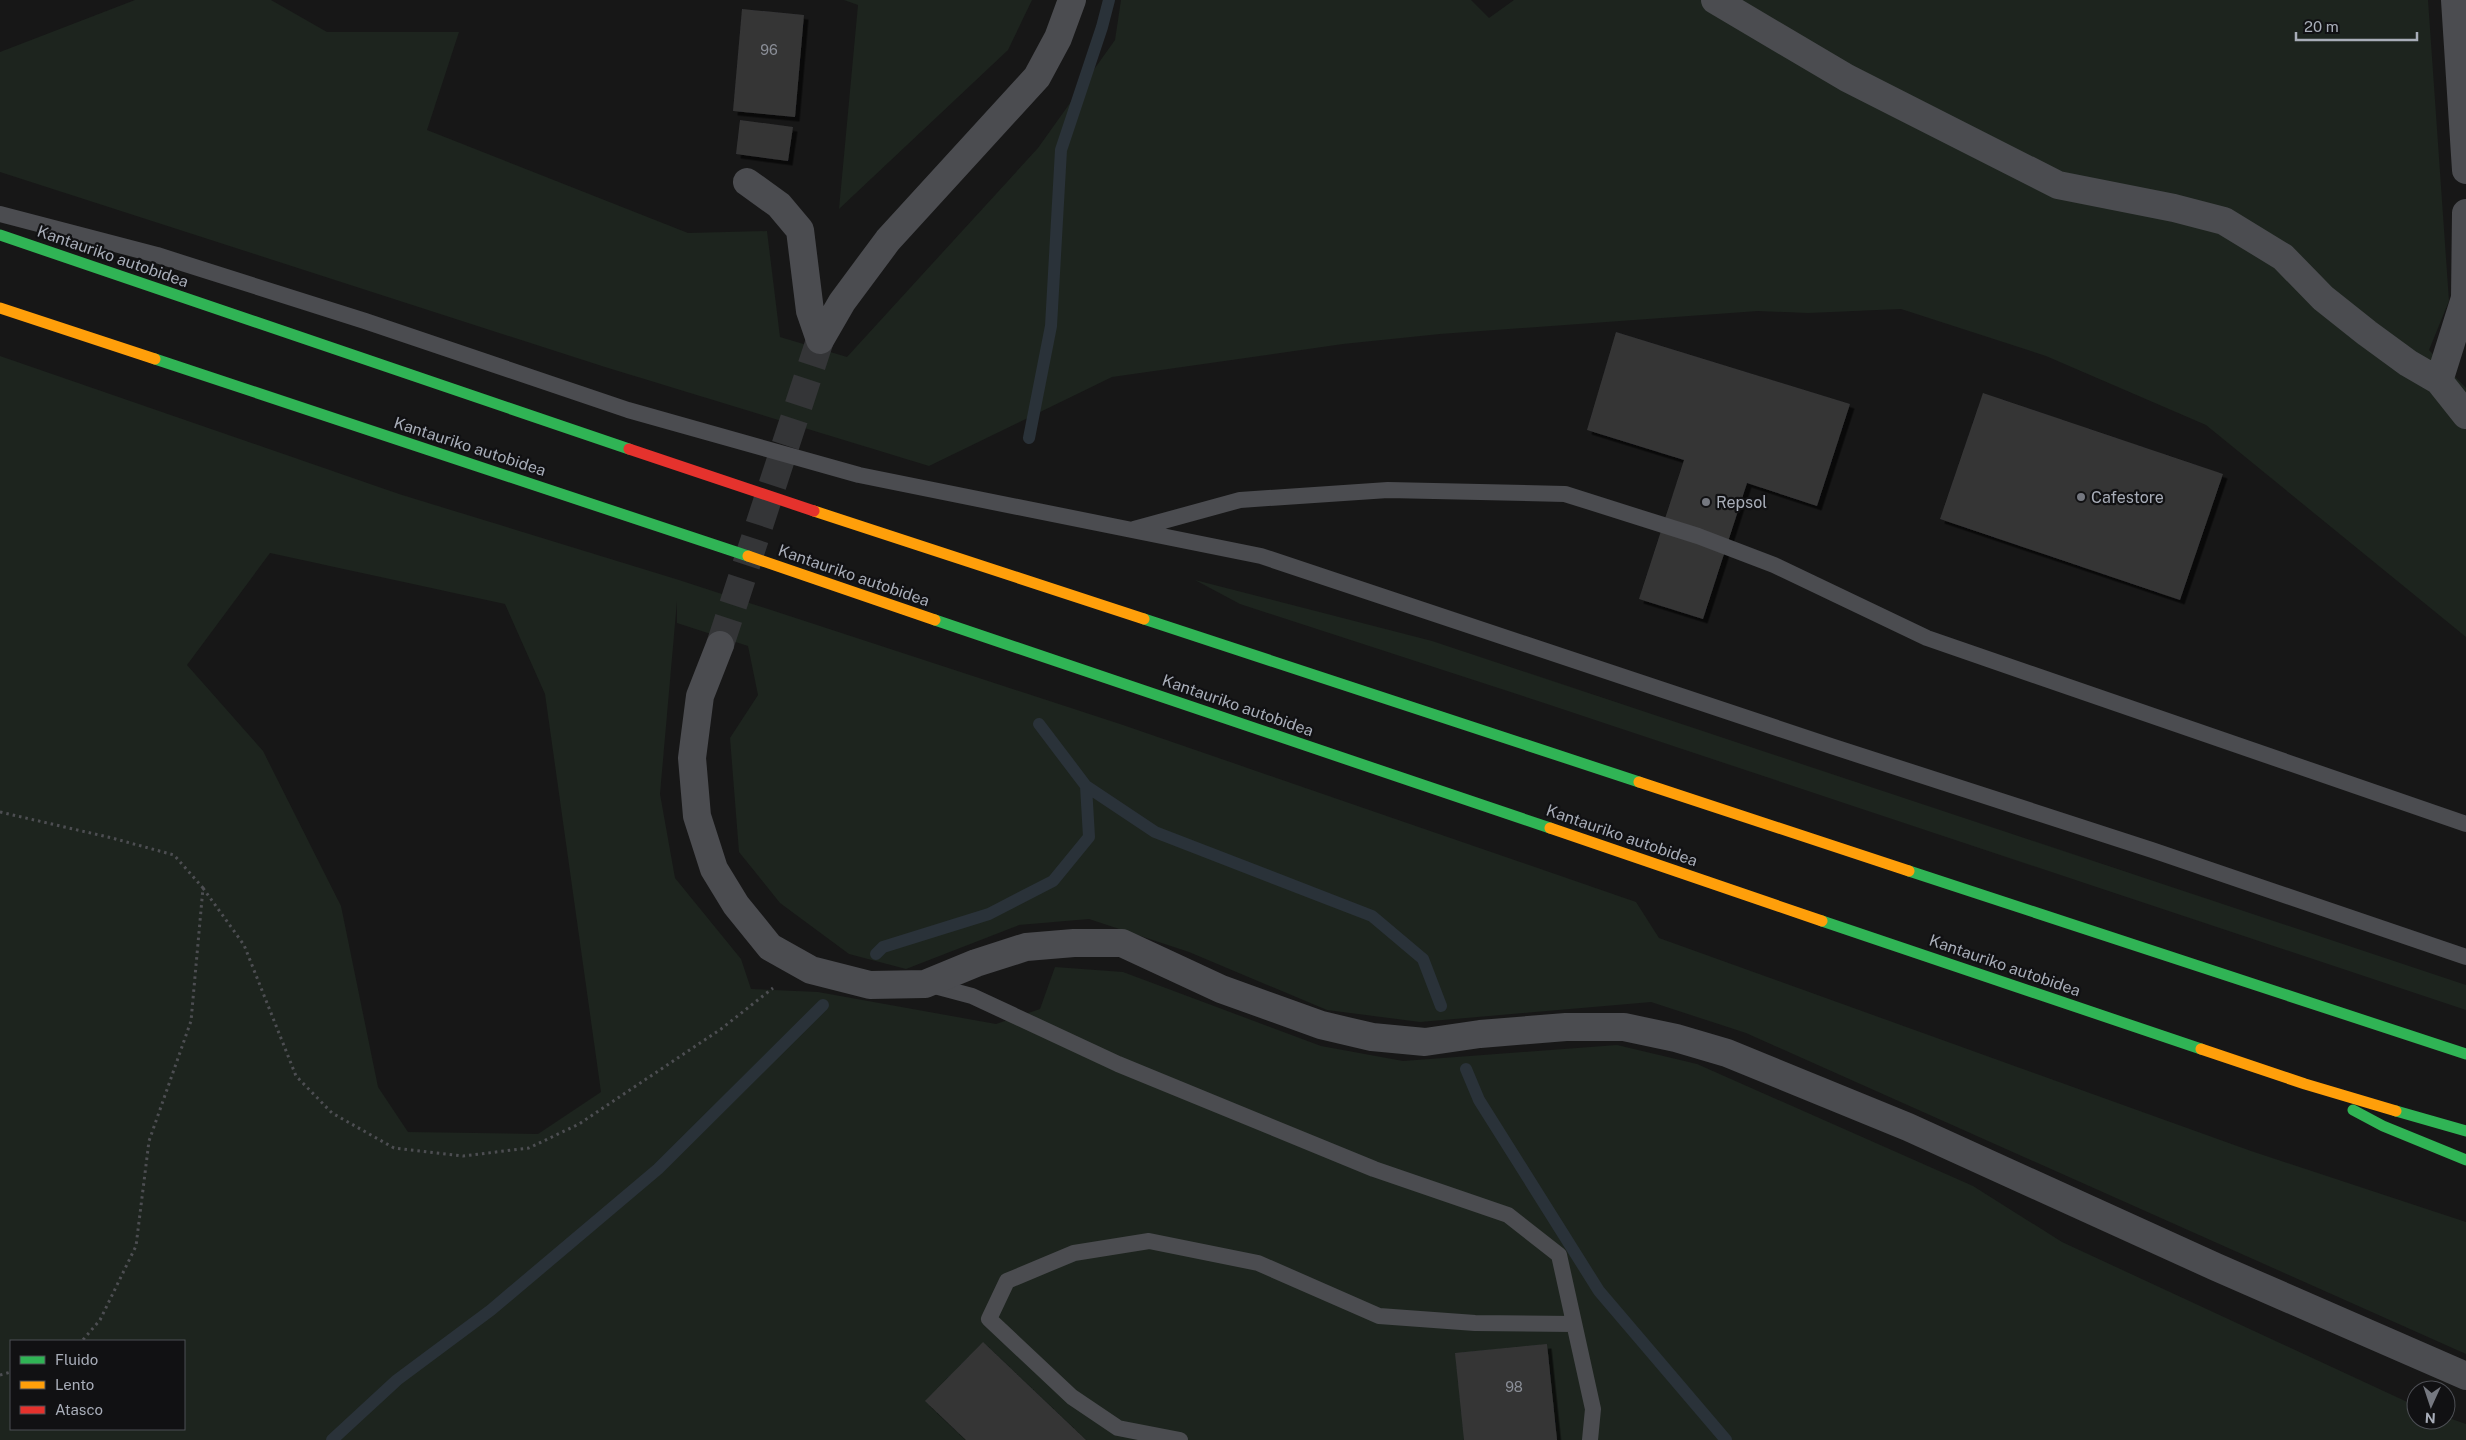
<svg xmlns="http://www.w3.org/2000/svg" width="2466" height="1440" font-family="'Public Sans',sans-serif">
<style>
.green{fill:#1d241e;fill-rule:evenodd}
.lines{fill:none;stroke-linecap:round;stroke-linejoin:round}
.stream{stroke:#2a3239;stroke-width:12}
.building{fill:#353536;filter:url(#shadow)}
.street-tunnel{stroke:#343537;stroke-width:28;stroke-dasharray:28 14;stroke-linecap:butt}
.path{stroke:#4d4e52;stroke-width:3;stroke-dasharray:2.5 4;stroke-linecap:butt}
.lane{stroke:#4b4c50;stroke-width:16}
.street{stroke:#4b4c50;stroke-width:28}
.fast{stroke:#30b455;stroke-width:11}
.slow{stroke:#ff9f0a;stroke-width:11}
.jam{stroke:#e5322d;stroke-width:11}
.poi-dot{fill:#757880;stroke:#111113;stroke-width:2}
.labels{text-anchor:middle;stroke-width:4.5;stroke-linejoin:round;paint-order:stroke}
.number-label{font-size:14px;fill:#8b8f98}
.street-label{font-size:16px;fill:#a8adb8;stroke:#111113}
.poi-label{font-size:16px;fill:#a8adb8;stroke:#111113;text-anchor:start}
</style>
<defs>
<filter id="shadow"><feDropShadow dx="4.5" dy="4.5" stdDeviation="0" flood-color="#0009"/></filter>
</defs>
<rect width="100%" height="100%" fill="#171717"/>
<path class="green" d="M135,0h136l56,32h132l-32,98 261,103 79,-2 13,106 67,20 191,-209 77,-108 6,-40h350l18,18 25,-18h914l21,301 -20,49 37,38v249l-260,-212 -160,-69 -145,-47 -93,4 -50,-2 -318,23 -97,10 -231,33 -183,89 -324,-99 -605,-195v-120z
M844,0h188l-24,50 -169,159 19,-204z
M0,356l399,138 280,86 444,145 513,177 23,36 592,213 215,71v132l-720,-321 -95,-31 -231,20 -93,-12 -138,-58 -100,-33 -70,6 -113,44 -57,-15 -69,-51 -41,-51 -9,-114 28,-43 -10,-49 -71,-23v-22l-17,193 15,84 66,81 10,30 67,3 178,32 44,-15 15,-42 68,5 198,74 82,15 214,-16 80,19 276,122 89,56 354,164v14h30v-3l20,7v16h-2466zM270,553l235,51 40,90 56,398 -63,42 -130,-2 -30,-45 -37,-181 -78,-155 -76,-86zM11,1341h173v88h-173z
M1195,580l237,61 1034,344v25l-928,-309 -298,-97z"/>
<g class="lines">
<path class="stream" d="M1029,438l22,-112 10,-176 41,-123 7,-27
M1039,724l47,62 69,46 217,84 51,43 18,47
M876,954l7,-7 106,-33 64,-33 36,-44 -3,-51
M1466,1069l13,31 120,191 127,149
M332,1440l65,-60 94,-70 167,-141 165,-164"/>
</g>
<path class="building" d="M742,9l62,6 -9,102 -62,-6z
M740,120l53,7 -5,34 -52,-7z
M1616,332l234,72 -33,102 -70,-23 -44,136 -64,-20 45,-139 -97,-30z
M1983,393l240,81 -43,126 -240,-81z
M983,1342l103,98h-120l-41,-39z
M1547,1344l10,96h-93l-9,-87z"/>
<g class="lines">
<path class="street-tunnel" d="M720,645l100,-305"/>
<path class="path" d="M0,812l112,26 62,17 29,33 -12,133 -42,120 -13,105 -36,74 -18,21
M203,888l41,57 52,131 36,37 62,35 69,8 66,-8 50,-24 142,-95 52,-41
M0,1375l11,-3"/>
<path class="lane" d="M0,214l157,41 208,66 263,89 231,65 402,81 570,190 321,104 314,107
M1134,529l106,-29 148,-10 177,4 133,42 76,29 153,73 539,186
M927,984l45,12 146,68 256,105 134,46 51,40 34,154 -3,31
M1180,1440l-62,-12 -46,-31 -83,-78 18,-38 67,-28 75,-12 109,22 121,53 96,7 99,1"/>
<path class="street" d="M1715,0l132,78 211,107 116,23 50,13 59,36 40,41 44,35 41,30 31,18 27,34
M2455,0l11,170
M747,182l32,23 21,25 10,81 10,29
M820,340l22,-38 46,-62 149,-163 21,-39 14,-38
M2439,381l26,-83 1,-85
M720,645l-20,51 -8,62 5,58 17,53 22,36 34,42 41,23 59,15 55,-1 51,-21 50,-16 48,-4h48l99,46 100,36 51,12 53,5 55,-8 86,-7h58l52,11 51,15 181,74 308,140 250,109"/>
<path class="fast" d="M0,235l629,214
M155,359l593,197
M1144,619l495,163
M935,620l615,208
M1909,871l557,183
M1822,921l379,128
M2353,1110l30,16 83,34
M2396,1111l70,20"/>
<path class="slow" d="M0,308l155,51
M814,511l330,108
M748,556l187,64
M1639,782l270,89
M1550,828l272,93
M2201,1049l104,35 91,27"/>
<path class="jam" d="M629,449l185,62"/>
</g>
<g class="poi-dot">
<circle cx="2081" cy="497" r="5"/>
<circle cx="1706" cy="502" r="5"/>
</g>
<g class="labels">
<g class="number-label">
<text x="769" y="55">96</text>
<text x="1514" y="1392">98</text>
</g>
<g class="street-label">
<text transform="translate(113 256) rotate(19)" y="6">Kantauriko autobidea</text>
<text transform="translate(470 446) rotate(18)" y="6">Kantauriko autobidea</text>
<text transform="translate(854 575) rotate(19)" y="6">Kantauriko autobidea</text>
<text transform="translate(1238 705) rotate(19)" y="6">Kantauriko autobidea</text>
<text transform="translate(1622 835) rotate(19)" y="6">Kantauriko autobidea</text>
<text transform="translate(2005 965) rotate(19)" y="6">Kantauriko autobidea</text>
</g>
<g class="poi-label">
<text x="2091" y="503">Cafestore</text>
<text x="1716" y="508">Repsol</text>
</g>
</g>
<rect x="10" y="1340" width="175" height="90" fill="#111113" stroke="#4d4f55"/>
<rect x="20" y="1356" width="25" height="8" fill="#30b455" stroke="#4d4f55"/>
<text x="55" y="1365" font-size="15" fill="#a8adb8">Fluido</text>
<rect x="20" y="1381" width="25" height="8" fill="#ff9f0a" stroke="#4d4f55"/>
<text x="55" y="1390" font-size="15" fill="#a8adb8">Lento</text>
<rect x="20" y="1406" width="25" height="8" fill="#e5322d" stroke="#4d4f55"/>
<text x="55" y="1415" font-size="15" fill="#a8adb8">Atasco</text>
<g transform="translate(2431 1405) rotate(183)"><circle r="24" fill="#111113" stroke="#4d4f55"/>
<path d="M0-4L9 19L0 12L-9 19Z" fill="#757880"/>
<text y="-8" font-size="14" font-weight="bold" text-anchor="middle" fill="#a8adb8">N</text>
</g>
<path d="M2296 32v8h121v-8" fill="none" stroke="#a8adb8" stroke-width="2.5"/>
<text x="2304" y="32" font-size="15" fill="#a8adb8" stroke="#111113" stroke-width="4" paint-order="stroke">20 m</text>
</svg>
